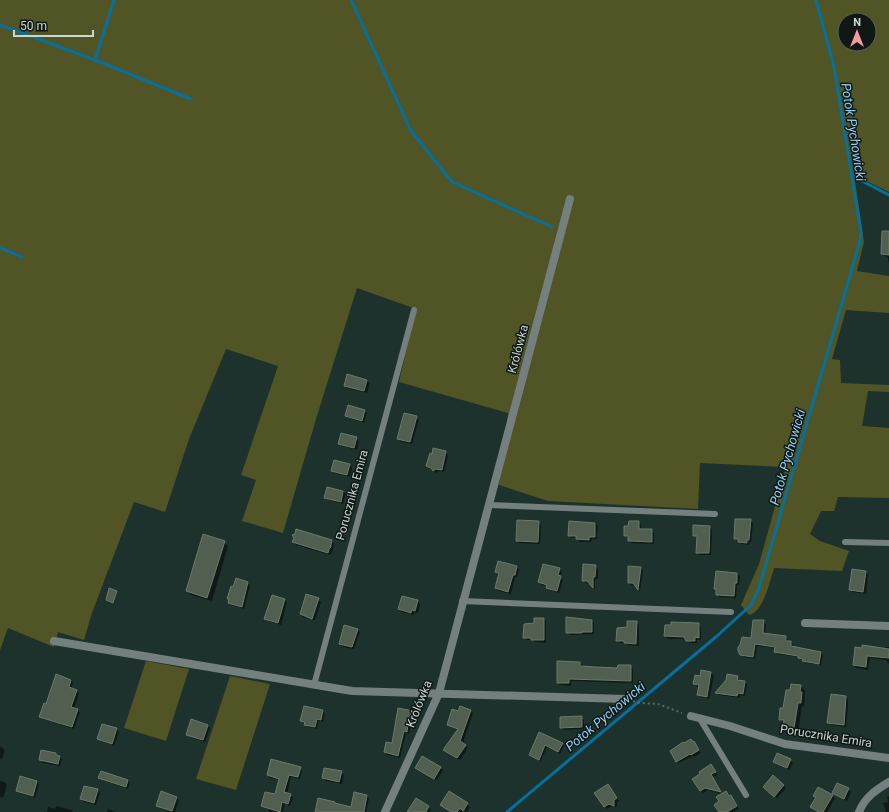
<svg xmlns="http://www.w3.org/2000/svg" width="889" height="812" font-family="Roboto,sans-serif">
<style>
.green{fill:#515424;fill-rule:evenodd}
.shadow{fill:#0007}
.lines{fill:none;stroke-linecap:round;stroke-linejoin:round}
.stream{stroke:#05709e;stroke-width:3}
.building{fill:#515f50;stroke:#6b7a6a}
.path{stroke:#596b65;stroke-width:2;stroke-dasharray:2 3;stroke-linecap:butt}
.service{stroke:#747f80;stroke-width:6}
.minor{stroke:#747f80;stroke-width:8}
.labels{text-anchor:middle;stroke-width:3;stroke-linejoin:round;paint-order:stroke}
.street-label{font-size:12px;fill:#c9d6d1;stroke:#0f1815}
.water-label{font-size:13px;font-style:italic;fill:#92d1f8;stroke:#0f1815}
</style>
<rect width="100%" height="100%" fill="#1d322c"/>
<path class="green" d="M0,0h889v192l-31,-15 -3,4 9,61 -7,29 32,5v37l-43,-3 -14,49 8,1 1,23 48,2v7l-21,-1 -6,35 27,2v70l-51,-1 -4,14h-13l-11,23 10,7 29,10 -7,20 -68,-3c-4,13 -10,43 -25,47l-8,-10 18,-41 27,-97 -86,-4 -2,46 -150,-8 -49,-16 9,-72 -109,-31 17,-73 -59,-21 -41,131 -33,114 -41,-12 14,-41 -15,-5 37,-109 -52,-17 -37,90 -24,73 -31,-10 -42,111 -8,27 -26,-8 -4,15 -46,-19 -8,22zM845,20h24v24h-24z
M146,661l43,8 -23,72 -42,-13z
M230,676l40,8 -34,106 -40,-11z"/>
<path class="shadow" d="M889,242v20l-1,-1v-4l-3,-1 -3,-2z
M347,375l20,6 3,2 -3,10 -20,-5 -2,-2z
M364,410l3,3 -3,10 -15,-5 -3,-2z
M416,417l3,3 -7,24 -11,-2 -3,-3z
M356,438l3,3 -2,9 -15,-4 -3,-2z
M445,452l3,3 -4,17 -5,-1 -3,2 -9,-7z
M335,461l15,4 2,3 -2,9 -15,-4 -3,-2z
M328,488l15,4 3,2 -3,10 -15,-4 -3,-2z
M750,520l3,3 -2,19h-2v3l-8,-1 -6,-5z
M539,522l2,3 -1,19 -21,-1 -2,-2z
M639,522l2,3v5h11l2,3v11l-23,-1 -2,-3v-2l-4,-2z
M570,523h25l3,3 -1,13h-5l-1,3h-11l-3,-4h-5l-3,-3z
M709,527l3,2 -1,26h-11l-3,-3 1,-14 -4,-3z
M332,541l2,3 -1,6 -3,5 -34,-10 -3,-3z
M224,542l4,4 -16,55 -21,-6 -4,-4z
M499,562l18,5 2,3 -2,7h-2l-4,17 -12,-3 -3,-3 4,-13 -3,-3z
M595,566l3,3v10h-3v10l-5,-5 -4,-1 -2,-2z
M641,568l2,2 -3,21 -4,-5 -5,-1 -2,-2z
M559,569l3,3 -2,5 3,3 -4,13 -9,-3 -3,-2 1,-2 -6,-1 -3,-3z
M866,572l2,3 -2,19 -13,-2 -2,-2z
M737,573l3,3 -1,9h-2l-1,13 -17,-1 -2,-3v-4l-2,-2z
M236,580l12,3 2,3 -6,23 -12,-4 -4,-7z
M116,592l1,1 -3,10 -6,-2z
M318,599l3,3 -6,18 -12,-3 -2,-3z
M285,600l2,2 -6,23 -13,-4 -3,-3z
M418,601l2,3 -2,9 -4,-1v3l-12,-3 -3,-3z
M544,619l2,2v22l-11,-1 -3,-2h-5l-3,-3 8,-12z
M592,621l2,2v11l-24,1 -3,-3z
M763,621l3,3 -1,10 21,3 2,2v3h3l2,3v2l27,5 3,3 -2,10 -15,-2 -8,-6 -20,-3 -3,-2 1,-4 -19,-2 -2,13 -11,-2 -3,-2z
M637,622l2,3v21l-11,-1 -3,-2h-5l-3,-3 8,-11z
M699,624l2,3v13h-4v3h-7l-3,-4h-19l-3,-3z
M357,630l3,2 -6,17 -11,-2 -3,-3z
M885,647h4v17l-3,-4 -16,-2 -2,12 -12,-2 -2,-3 2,-17 29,1z
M580,663l2,2v3l36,1 12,-3 3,3v14l-62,-2v5l-11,-1 -2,-2z
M702,671l9,2 3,3 -5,23 -8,-2 -3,-2 2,-8h-3l-3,-3 7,-6z
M737,677l3,4 4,1 3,2 -2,12 -5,-1v3l-21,-3 -3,-3z
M71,680l2,3 -2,6 6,2 2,2 -5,16 6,3 -6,17 -31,-10 -2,-2 6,-12z
M801,686l4,5 -1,16 -2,-1 -4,26 -10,-2 -8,-11 11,-28z
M846,697l2,3v7l-2,20 -15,-2 -3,-2z
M305,707l18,4 2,3 -2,8 -4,-1 -2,8 -9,-2 -6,-6z
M470,711l3,2 -10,30 5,5 -8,12 -13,-8 11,-22 -7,-3 -3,-2 10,-13z
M412,712l3,2 -2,12h-2l-2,8 -3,-1 -6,25 -13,-3 -2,-3 7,-7z
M581,717l3,3v9l-20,1 -3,-3z
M207,726l3,2 -5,14 -15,-5 -3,-2z
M117,729l2,3 -5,14 -13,-5 -3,-2z
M540,733l22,10 2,3 -4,8 -13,-7 -6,14 -9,-4 -2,-2z
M694,742l7,11 -7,4 -1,-1 -14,7 -2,-2z
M0,746l5,4 -3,9 -2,-1z
M56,754l6,5 -2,7 -17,-3 -3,-3z
M423,758l20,12 -6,10 -21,-12z
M790,760l3,3 -4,7 -12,-6 -2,-2z
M300,768l2,2 -2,9 -9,-2 -4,17 6,3 -3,9 -5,-2 -2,8h-15l1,-3 -7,-3 13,-10 5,-16 -10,-2 -2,-3z
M713,768l4,7 -4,2 9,17 -14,-4 -5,3 -9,-14z
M341,772l3,3 -2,9 -16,-3 -3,-3z
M99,778l29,2 2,3 -2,6 -26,-9z
M0,781l4,1 3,3 -4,13 -3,-1z
M37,782l2,2 -4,14 -15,-5 -3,-2z
M784,785l2,3 -9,10 -10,-8z
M837,785l11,4 3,3 -4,9 -14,-8z
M610,788l9,13 -2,2v4l-5,-1 -5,3 -2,-2z
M97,790l3,3 -4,12 -12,-3 -3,-3z
M450,793l20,14 -3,5 -4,-2 -1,2h-11l-9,-7z
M366,796l3,2 -3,14h-50l19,-10 17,6z
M729,796h1l3,2 6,11 -5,3h-14z
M815,796h17l3,2 -8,14h-8l-5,-3 3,-11z
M889,796v16h-3l-3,-9 5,-1 -1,-5z
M177,797l2,3 -4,12h-4l-11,-4 -3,-2z
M417,799l12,8 2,3 -1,2h-19z
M56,806l15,4 2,2h-26l1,-5 7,2z
M108,809l8,3h-9z"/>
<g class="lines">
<path class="stream" d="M351,0l60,131 41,51 100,45
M0,25l95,35 96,39
M95,60l19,-60
M852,176l37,19
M0,248l22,9
M507,812l210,-176 34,-31 8,-17 101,-347 1,-9 -27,-165 -18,-67"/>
</g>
<path class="building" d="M882,231h7v24l-8,-1z
M347,374l20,6 -3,11 -20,-5z
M348,405l17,5 -3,11 -17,-5z
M404,413l13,3 -7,26 -13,-3z
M341,433l16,4 -3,11 -16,-4z
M433,448l13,3 -4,19 -6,-1 -3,2 -2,-3 -5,-2 4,-13 2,1z
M334,460l16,4 -3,11 -16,-4z
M327,487l16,4 -2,11 -17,-4z
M735,519h16l-2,21h-2v3l-9,-1v-3h-4z
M517,520l22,1 -1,21 -22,-1z
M569,521l26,2v14h-6v3l-13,-1v-3h-8z
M629,521h10v8h13v13l-24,-1v-5h-4v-10h4z
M693,525l17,1 -1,27h-13l1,-17h-4z
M296,529l36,11 -1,5v2l-2,2 -1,4 -36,-11 2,-4 -2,-3 3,-1z
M203,534l22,7 -18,57 -21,-7z
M498,561l19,5 -2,9h-2l-5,17 -13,-4 4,-15 -4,-1z
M543,564l17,4 -2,7 3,1 -4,15 -11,-3 1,-3 -9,-3z
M583,564l13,1 -1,12h-2v11l-6,-7h-5z
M628,566l13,1 -3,23 -5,-7h-5z
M852,569l14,2 -3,21 -14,-2z
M716,571l21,2v10h-2l-1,13 -18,-1v-6h-2z
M236,578l12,4 -6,25 -14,-4 1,-4h-2l4,-13 2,1z
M109,588l8,3 -4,12 -7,-3z
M306,594l13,4 -7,21 -12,-5z
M272,595l13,4 -7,24 -14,-4z
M402,596l16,4 -3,11 -3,-1 -1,3 -13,-4z
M566,617l26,3v12h-10v1h-16z
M534,618h10v22h-13v-2h-8l1,-14 10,-1z
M753,620h11l-1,13 23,3v5h5v5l30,6 -2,12 -17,-3 1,-2 -5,-1v-2l-24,-4 1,-5 -20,-3 -2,13 -13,-2 -2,-4v-4l2,-2 2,-8 9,1z
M627,621h10l-1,23 -12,-1v-2h-8l1,-13 10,-1z
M671,622l28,1v15l-4,-1v4h-9l-2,-4 -20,-1 1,-11h6z
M344,625l14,4 -6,18 -13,-3z
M862,645l27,4v9l-22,-2 -1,11 -13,-2 2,-18 7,1z
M557,661l23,1v4l15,1 22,1 1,-3h13v16l-62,-2v4h-12z
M701,670l10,2 -4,25 -10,-2 2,-10 -6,-1 2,-9 5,1z
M56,674l15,6 -2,7 8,3 -6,17 7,2 -6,18 -33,-10 5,-14 2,1z
M727,674l11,2 -1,4 8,1 -2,13 -5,-1 -1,3 -22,-3 11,-13z
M791,684l10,1 -1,7h2l-1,11h-3l-4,25 -11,-1 1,-7h-5l1,-12h3l3,-18h4z
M831,694l15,2 -2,29 -17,-2z
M304,706l19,4 -2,10 -4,-1 -2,8 -11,-2 1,-3 -5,-1z
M460,706l11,4 -11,31 6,4 -9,13 -14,-8 15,-21 -11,-4 5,-16 6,2z
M398,708l15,3 -2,13h-3l-1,8 -3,-1 -6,25 -14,-4 2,-10 6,1z
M582,716v11l-22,1v-11z
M191,719l17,6 -5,15 -17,-5z
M102,724l15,4 -5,16 -15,-5z
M539,732l24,11 -5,9 -13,-7 -6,15 -10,-5z
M691,739l2,3 1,-1 5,9 -8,5 -1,-1 -14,8 -6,-11 13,-9 1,1z
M41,750l15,3v2l4,1 -2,8 -19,-4z
M777,753l14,6 -4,9 -14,-6z
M422,756l19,11 -7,12 -19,-11z
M271,759l30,8 -3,10 -9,-2 -5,17 7,2 -3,10 -6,-2 -2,10 -19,-6 4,-14 10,2 4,-15 -12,-4z
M711,764l5,8 -5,2 10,18 -16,-4 -5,3 -8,-12 8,-5 -1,-2z
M324,768l18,3 -3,11 -17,-4z
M101,771l27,9 -2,7 -28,-9z
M773,775l11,10 -10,12 -11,-10z
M20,776l17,5 -4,15 -17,-5z
M837,783l12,5 -5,11 -12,-6z
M608,784l9,14 -3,2v6l-5,-2 -5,3 -10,-14z
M84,786l14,3 -4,14 -14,-4z
M818,787l15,8 -10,17h-4l-9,-5 6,-10 -3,-1z
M161,791l16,6 -5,14 -16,-5z
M449,791l19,12 -5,8 -3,-3 -3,4h-6l-11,-7z
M726,791l3,5 2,-1 6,11 -10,6h-8l-5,-7 5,-4 -3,-4z
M354,792l13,3 -3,17h-49l3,-14 17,4v1l16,4z
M416,798l13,8 -3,6h-19z"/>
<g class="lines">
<path class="path" d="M633,701l8,2 17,1 24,9"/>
<path class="service" d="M489,505l226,9
M845,542l44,1
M462,601l269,11
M314,685l100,-375
M700,719l46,76"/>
<path class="minor" d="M805,623l84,3
M54,641l298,50 273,8
M691,716l39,10 55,18 104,14
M385,812l54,-119 131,-494
M859,812c6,-15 17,-22 30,-30"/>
</g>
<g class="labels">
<g class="street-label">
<text transform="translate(518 349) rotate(-75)" y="4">Królówka</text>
<text transform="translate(352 495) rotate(-75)" y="4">Porucznika Emira</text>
<text transform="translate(419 704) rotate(-68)" y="4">Królówka</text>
<text transform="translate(826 736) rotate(9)" y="4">Porucznika Emira</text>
</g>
<g class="water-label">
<text transform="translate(854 132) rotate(81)" y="5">Potok Pychowicki</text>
<text transform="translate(787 457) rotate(-74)" y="5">Potok Pychowicki</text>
<text transform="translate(605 716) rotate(-40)" y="5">Potok Pychowicki</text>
</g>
</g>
<g transform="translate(857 32)"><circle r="19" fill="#0f1815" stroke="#596460"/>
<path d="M0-3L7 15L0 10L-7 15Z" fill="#f59b9b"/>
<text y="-6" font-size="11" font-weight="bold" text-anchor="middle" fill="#c9d6d1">N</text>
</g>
<path d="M14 30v6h79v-6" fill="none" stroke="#c9d6d1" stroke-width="2"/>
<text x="20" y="30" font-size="12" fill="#c9d6d1" stroke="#0f1815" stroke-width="3" paint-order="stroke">50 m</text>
</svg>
